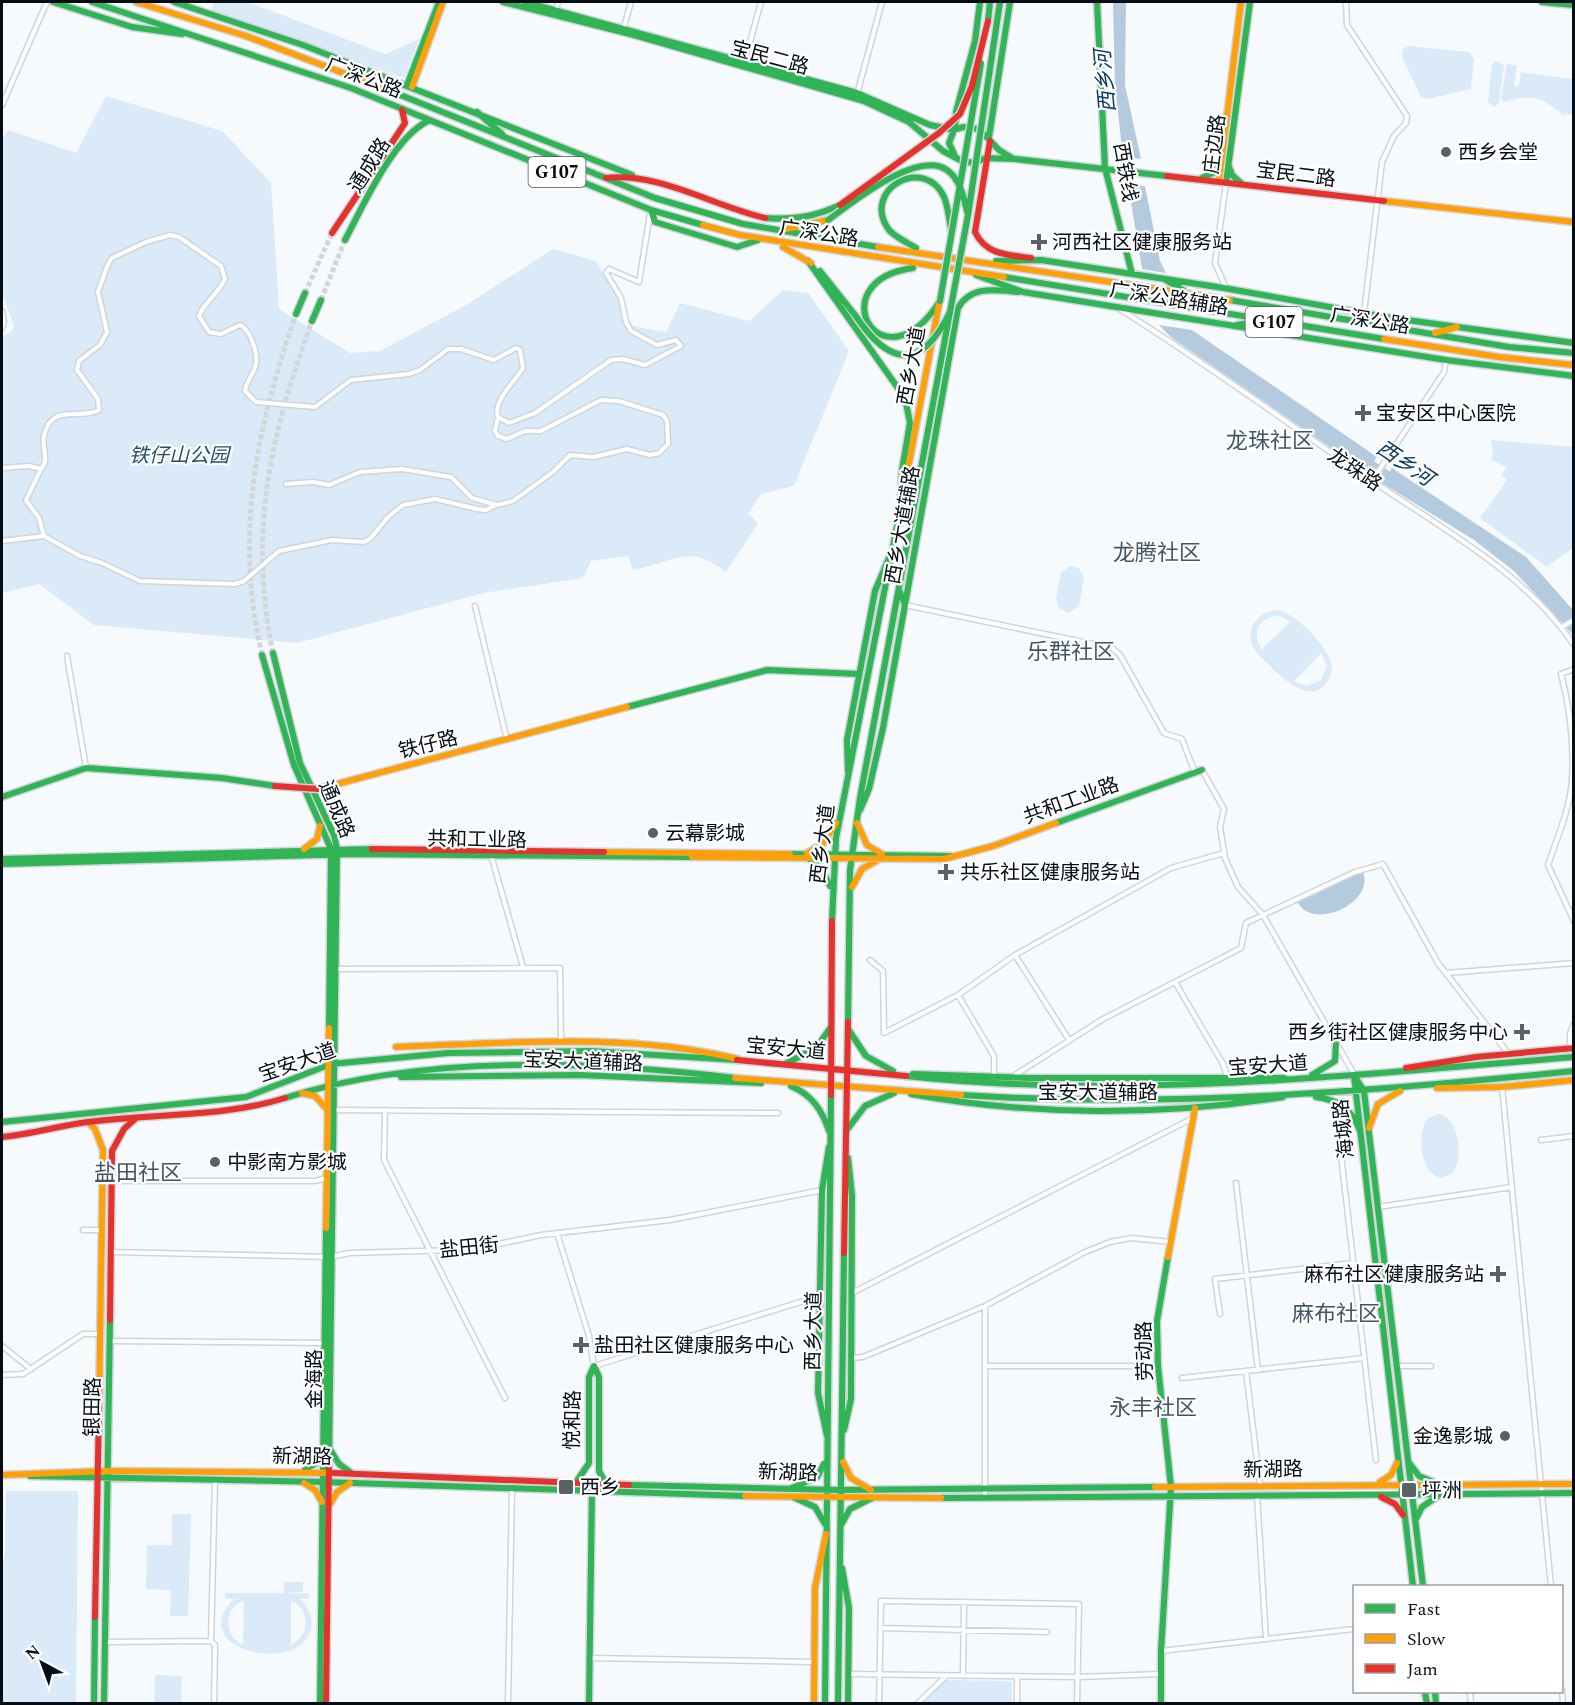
<svg xmlns="http://www.w3.org/2000/svg" width="1575" height="1705" font-family="Spectral,'Noto Sans SC',serif">
<style>
.green{fill:#daeaf8;fill-rule:evenodd}
.water{fill:#b4cade}
.lines{fill:none;stroke-linecap:round;stroke-linejoin:round}
.river{stroke:#b4cade;stroke-width:8}
.secondary-tunnel{stroke:#d3d6d9;stroke-width:5;stroke-dasharray:5 2.5;stroke-linecap:butt}
.street-casing{stroke:#cfd5da;stroke-width:7}
.fast-casing{stroke:#cfd5da;stroke-width:9}
.slow-casing{stroke:#cfd5da;stroke-width:9}
.jam-casing{stroke:#cfd5da;stroke-width:9}
.street{stroke:#fefeff;stroke-width:4}
.fast{stroke:#30b455;stroke-width:6}
.slow{stroke:#ff9f0a;stroke-width:6}
.jam{stroke:#e5322d;stroke-width:6}
.fast-bridge-casing{stroke:#cfd5da;stroke-width:9;stroke-linecap:butt}
.jam-bridge-casing{stroke:#cfd5da;stroke-width:9;stroke-linecap:butt}
.fast-bridge{stroke:#30b455;stroke-width:6}
.jam-bridge{stroke:#e5322d;stroke-width:6}
.poi-dot{fill:#5a6065;stroke:#fff;stroke-width:2}
.labels{text-anchor:middle;stroke-width:4.5;stroke-linejoin:round;paint-order:stroke}
.shield{fill:#fff;stroke:#51565a;stroke-width:1.5}
.shield-label{font-size:18px;font-weight:bold;fill:#060d14}
.street-label{font-size:20px;fill:#060d14;stroke:#fff}
.poi-label{font-size:20px;fill:#060d14;stroke:#fff;text-anchor:start}
.park-label{font-size:20px;font-style:italic;fill:#224f76;stroke:#fff}
.water-label{font-size:21px;font-style:italic;fill:#0b3b60;stroke:#fff}
.quarter-label{font-size:22px;fill:#425568;stroke:#fff}
</style>
<rect width="100%" height="100%" fill="#f7fafc"/>
<path class="green" d="M214,2h34l137,52 34,-15 -15,39 -193,-68z
M1408,46l61,6 5,7 -3,30 -44,10 -6,-2 -19,-40v-7z
M1496,61l8,4 -5,38 -4,4 -7,-5 4,-37z
M1507,63l10,3 -3,21 5,-2 2,-13 52,7 -1,35 -9,1c-24,-19 -29,-21 -60,-13l-2,-4z
M106,96l116,35 49,52 8,126 71,44 30,-2 88,-47 85,-55 43,12 37,65 33,6 14,-29 69,18 34,-31 25,3 41,58 -55,135 -33,8 -13,19 10,11 -32,48c-38,-30 -53,-9 -93,-2l-5,-14 -37,5 -8,17 -99,15 -187,50 -203,-18 -55,-41 -37,9v-256l10,-6 2,-5 -12,-33v-153l6,-10 68,23z
M1491,440l82,7v101l-26,19 -67,-49 27,-38 -6,-5 6,-8 -16,-7 2,-7z
M1069,566l10,2 5,9 -5,29 -11,7 -9,-5 -3,-9 5,-26z
M1276,610c20,2 58,41 56,61 -11,37 -40,16 -57,0 -7,-8 -17,-15 -22,-24 -8,-18 5,-35 23,-37zM1280,616l10,6 -28,27c-12,-16 -2,-34 18,-33zM1321,653l6,13 -6,14 -14,6 -13,-5z
M1439,1114c21,4 25,46 13,60l-11,4c-21,-4 -25,-46 -13,-60z
M6,1491h72l-2,212h-74v-135l3,-14z
M172,1514h19l-3,102h-18l1,-26 -25,-1 1,-44h25z
M284,1582h19v10l-18,1h24v6h-9c8,8 13,18 11,29 -9,49 -129,22 -77,-29l-9,-1v-5h59zM244,1600l-1,45c-20,-10 -20,-36 1,-45zM291,1600c20,11 19,35 0,45z
M155,1675l27,1 -1,27h-27z
M947,1680l63,1 2,3v19h-90z"/>
<path class="water" d="M1113,2h13l-1,83 16,74 -18,-2 -8,-71z
M1128,184l17,2 15,75 6,12 -24,-4z
M1159,325l33,5 185,127 -11,15 -194,-134z
M1392,468l134,89 47,53v25l-59,-64 -40,-31 -92,-57z
M1363,872c12,32 -52,60 -66,29z"/>
<g class="lines">
<path class="river" d="M1362,458l35,23"/>
<path class="secondary-tunnel" d="M305,293l27,-60
M321,300l24,-60
M273,653c-25,-121 -3,-217 39,-332
M262,655c-28,-123 -6,-225 34,-341"/>
<defs>
<path id="street" d="M1346,2l1,23 60,91 -1,7 -12,13 -12,26 -18,151
M556,10l2,-8
M624,27l7,-25
M744,64l17,-62
M857,94l25,-92
M2,105l45,-103
M1226,183l-11,80 11,25
M1118,308c85,53 166,113 249,169 71,50 157,94 207,168
M2,311l2,11 -2,6
M2,468l27,-2 12,3c9,-9 0,-21 3,-33 7,-34 35,-15 55,-26l-1,-11 -21,-29 2,-9 21,-16 7,-13 -9,-40 10,-28 4,-6 34,-16 24,-7 9,2 42,29 4,13c-6,14 -23,26 -26,37l10,16 12,2 19,-9c10,4 18,28 16,39 -2,10 -10,17 -11,27l11,11 59,5 36,-27 58,-6 11,-4 28,-21h13l33,11 22,-12 4,2 3,18c-9,15 -30,32 -25,49l11,6 26,-10 76,-53 12,-1 22,6 36,-19 -5,-6 -19,5 -26,-14 -5,-9 -5,-24 -15,-25 3,-4 30,13 11,-68
M41,469l-15,31 13,18 5,18 36,20 22,7 38,18 95,3 9,-3 35,-30 53,-11 32,2 7,-4 17,-21 15,-12 32,-6 42,10 9,1 10,-5
M1372,481l72,-109 2,-12
M286,484l27,-2 16,3 31,-13 42,-3 49,8 21,21 25,7 16,-4 40,-29 17,-17 24,2 33,-8 23,6 9,-2 9,-9 -1,-23 -4,-6 -44,-14 -18,-1 -60,31h-16l-18,8 -9,-3 -3,-5 3,-14
M2,541l42,-5
M905,605l207,43 8,7 44,78 18,6 13,34
M475,606l32,134
M1562,627l12,-7
M67,656l19,112
M1574,669l-13,5c9,34 13,71 11,106 -2,29 -15,58 -24,85l26,56
M1202,770l22,39 -4,18 5,31 13,29 25,28 91,159
M491,855l32,112
M1015,955l54,85
M870,960l13,11 1,62 74,-38 57,-40 156,-87 53,-15
M335,969l225,-1 1,72
M1446,973l128,-10
M1175,982l48,82 4,12
M958,995l36,61v20
M1570,1048v-15l4,-9
M1012,1077l91,-58 138,-71 5,-25 109,-51 28,-8 55,99 70,90
M1502,1087l49,499
M333,1110l445,3
M385,1110l-1,50 121,238
M1541,1140l33,-4
M1341,1155l35,305
M112,1181h203l12,-3
M1236,1183l22,187
M1378,1207l134,-20
M83,1230h19
M557,1233l32,103 5,30 226,-70
M111,1252l220,5 18,-4 108,-3 28,-3 56,-12 129,-15 152,-30
M852,1293l341,-175
M985,1306v190
M1358,1309l22,-2
M1220,1314l-5,-35 138,-16
M110,1341l215,2
M2,1346l29,23
M851,1358l12,-1 122,-51 100,-54 25,-10 21,-4 40,4
M985,1366h173
M1397,1366h34
M1246,1371l14,114
M2,1375l21,-1 60,-40h17
M1182,1378l182,-20
M1257,1495l9,144
M880,1628l167,4
M105,1642l106,-1
M1161,1651l193,-22
M590,1658l224,4
M848,1674l230,3 83,-3
M963,1676l1,-74
M1562,1690l1,14
M1470,1692l1,12
M214,1704l1,-59 -4,-4 4,-160
M508,1704l4,-216
M879,1704l2,-103 198,3 -2,100
M917,1704l28,-27
M1017,1704v-27"/>
<path id="fast" d="M53,2l79,25 50,7
M92,2l259,86 300,122 52,15
M174,2l129,43 329,130
M503,2l131,33 230,66 45,21 34,29 19,10 12,2 12,-5 29,1 152,17
M525,2l332,91 73,32 24,5 9,-3 16,2 20,21 13,8
M1097,2l8,166 27,106
M1542,2l32,3
M988,21l2,-19
M407,85l32,-83
M393,92l262,106 88,26 135,23
M477,112l25,22
M955,129l1,-17 19,-71 5,-39
M954,130l-5,13 6,13
M989,137l21,-135
M1229,167l3,8 9,8
M1202,178l13,-6 5,-8
M1226,183l24,-181
M651,210l4,12 82,25 21,-7
M765,218c29,2 49,-1 75,-13
M345,240c18,-34 48,-102 83,-119
M916,248c-8,-5 -21,-11 -27,-18 -29,-40 35,-76 55,-33 4,9 5,22 7,32
M808,261l97,137 5,25 -8,47 -2,43
M996,261l45,-1 183,28 161,29 189,26
M913,268c-95,13 -32,125 27,33
M820,271l35,44
M976,275l47,17 423,68 128,16
M1004,277l380,62
M1164,279l19,11
M1230,300l279,47 65,6
M296,314l9,-21
M312,321l9,-21
M1237,325l20,-3
M900,592l5,13
M273,653l27,110 34,72 3,14 -8,612
M262,655l32,110 37,84 -2,179
M627,707l140,-37 92,4
M848,771l-1,-31 28,-149 14,-33
M2,797l84,-29 136,10 53,8
M860,810l9,-21 14,-61 75,-420c13,-23 37,-18 60,-16
M1056,823l146,-53
M790,854l160,2
M807,857l14,10 9,19
M2,859l370,-10
M2,864l352,-10 338,3
M832,921l4,-83 64,-327
M848,1022l2,-152 10,-72 42,-227
M848,1029l18,27 27,15
M787,1063l29,-15 15,-21
M913,1074l117,4h254
M1312,1075l23,-14 1,-17
M1354,1075l10,16 59,495
M906,1076c223,24 445,-1 668,-19
M1354,1076l59,510
M401,1077l179,-2 181,8
M791,1086c21,9 31,24 38,45
M911,1094c120,22 251,22 372,3
M961,1095c204,13 410,-3 613,-24
M1316,1097c23,3 36,12 44,34
M285,1098c138,-44 307,-37 450,-20
M2,1122l244,-25 85,-33 117,-11 143,-2 146,9
M846,1131l19,-25 29,-13
M594,1366l5,11v94l6,11
M844,1430l7,-31 1,-203 -4,-38
M827,1436l-9,-43 4,-203 7,-43
M331,1451l8,13 11,8
M1410,1464l9,12 14,6
M305,1470l11,-7 7,-11
M30,1476l294,6 421,14
M577,1481l12,-18v-86l5,-11
M629,1485l210,5 316,-3
M792,1488l25,-11 7,-13
M793,1497l22,10 10,17
M941,1498l633,-5
M1416,1519l6,-12 16,-11
M841,1525l9,-16 22,-11
M842,1568l7,40 -1,96
M1425,1692l2,12
M1435,1692l1,12
M94,1704l1,-87
M104,1704l6,-384
M320,1704l6,-476
M589,1704l3,-214
M825,1704l6,-609
M838,1704l6,-451
M1161,1704v-53l10,-164 -13,-121 -1,-45 11,-64"/>
<path id="slow" d="M136,2l110,34 147,56
M412,87l31,-85
M1219,181l22,-179
M1384,201l190,21
M703,225l37,10 264,42
M786,229l42,-9
M783,247l28,16
M878,247l352,53
M1277,325l18,8
M1435,333l22,-6
M1384,339l115,18 75,8
M903,495l36,-191
M318,789l309,-82
M857,823l10,22 15,9
M304,849l13,-10 3,-13
M604,852l186,2
M807,853l16,-9 13,-21
M692,857l252,2 49,-13 63,-23
M852,887l10,-18 19,-11
M396,1047c113,-4 231,-15 342,12
M735,1078l226,17
M1437,1088l65,-1 72,-7
M302,1093l13,3 11,12
M88,1122l7,7 8,21 -4,258
M1369,1128l9,-24 22,-13
M326,1228l3,-200
M1168,1257l27,-149
M843,1462l8,16 20,12
M2,1475l105,-4 227,2
M1380,1482l11,-7 6,-12
M304,1483l11,7 7,12
M1155,1487l419,-3
M745,1496l196,2
M330,1504l7,-12 13,-9
M814,1704l1,-116 11,-54"/>
<path id="jam" d="M990,141l-15,91c11,23 33,23 56,26
M1167,176l217,25
M606,178c53,-6 107,28 159,40
M332,233l73,-110 -3,-13
M372,849l232,3
M737,1060l169,16
M1406,1068l70,-11 98,-9
M831,1095l1,-174
M2,1137c29,-3 57,-11 86,-15 66,-9 133,-4 197,-24
M844,1253l4,-231
M110,1320l2,-169 12,-22 11,-10
M334,1473l295,12
M1381,1497l14,7 8,11
M95,1617l4,-209
M326,1704l3,-243"/>
</defs>
<use href="#street" class="street-casing"/>
<use href="#fast" class="fast-casing"/>
<use href="#slow" class="slow-casing"/>
<use href="#jam" class="jam-casing"/>
<use href="#street" class="street"/>
<use href="#fast" class="fast"/>
<use href="#slow" class="slow"/>
<use href="#jam" class="jam"/>
<defs>
<path id="fast-bridge" d="M828,220c24,-17 89,-71 119,-50 14,10 17,29 21,45
M940,301l41,-238
M855,315c34,51 66,57 95,-3
M902,571l66,-356 32,-213"/>
<path id="jam-bridge" d="M840,205l99,-72 21,-19 12,-28 16,-65
M275,786l43,3"/>
</defs>
<use href="#fast-bridge" class="fast-bridge-casing"/>
<use href="#jam-bridge" class="jam-bridge-casing"/>
<use href="#fast-bridge" class="fast-bridge"/>
<use href="#jam-bridge" class="jam-bridge"/>
</g>
<g class="poi-dot">
<circle cx="1446" cy="152" r="6"/>
<path d="M1036 233h6v6h6v6h-6v6h-6v-6h-6v-6h6z"/>
<path d="M1360 404h6v6h6v6h-6v6h-6v-6h-6v-6h6z"/>
<circle cx="653" cy="833" r="6"/>
<path d="M943 863h6v6h6v6h-6v6h-6v-6h-6v-6h6z"/>
<path d="M1519 1023h6v6h6v6h-6v6h-6v-6h-6v-6h6z"/>
<circle cx="215" cy="1162" r="6"/>
<path d="M1495 1265h6v6h6v6h-6v6h-6v-6h-6v-6h6z"/>
<path d="M578 1336h6v6h6v6h-6v6h-6v-6h-6v-6h6z"/>
<circle cx="1505" cy="1436" r="6"/>
<rect x="558" y="1479" width="16" height="16" rx="3"/>
<rect x="1401" y="1482" width="16" height="16" rx="3"/>
</g>
<g class="labels">
<g class="shield">
<rect x="528.5" y="157" width="57" height="30" rx="4.5"/>
<rect x="1245.5" y="307" width="57" height="30" rx="4.5"/>
</g>
<g class="shield-label">
<text x="557" y="178">G107</text>
<text x="1274" y="328">G107</text>
</g>
<g class="street-label">
<text transform="translate(770 57) rotate(15)" y="7">宝民二路</text>
<text transform="translate(364 77) rotate(21)" y="7">广深公路</text>
<text transform="translate(1214 144) rotate(-83)" y="7">庄边路</text>
<text transform="translate(369 165) rotate(-58)" y="7">通成路</text>
<text transform="translate(1126 172) rotate(80)" y="7">西铁线</text>
<text transform="translate(1296 174) rotate(7)" y="7">宝民二路</text>
<text transform="translate(819 233) rotate(9)" y="7">广深公路</text>
<text transform="translate(1169 298) rotate(9)" y="7">广深公路辅路</text>
<text transform="translate(1370 320) rotate(9)" y="7">广深公路</text>
<text transform="translate(911 366) rotate(-80)" y="7">西乡大道</text>
<text transform="translate(1355 469) rotate(34)" y="7">龙珠路</text>
<text transform="translate(902 525) rotate(-80)" y="7">西乡大道辅路</text>
<text transform="translate(428 744) rotate(-14)" y="7">铁仔路</text>
<text transform="translate(1071 800) rotate(-20)" y="7">共和工业路</text>
<text transform="translate(337 809) rotate(67)" y="7">通成路</text>
<text transform="translate(477 839) rotate(1)" y="7">共和工业路</text>
<text transform="translate(822 844) rotate(-83)" y="7">西乡大道</text>
<text transform="translate(786 1048) rotate(5)" y="7">宝安大道</text>
<text transform="translate(583 1061) rotate(2)" y="7">宝安大道辅路</text>
<text transform="translate(297 1062) rotate(-19)" y="7">宝安大道</text>
<text transform="translate(1268 1065) rotate(-4)" y="7">宝安大道</text>
<text x="1098" y="1099">宝安大道辅路</text>
<text transform="translate(1343 1129) rotate(-96)" y="7">海城路</text>
<text transform="translate(469 1247) rotate(-6)" y="7">盐田街</text>
<text transform="translate(813 1331) rotate(-89)" y="7">西乡大道</text>
<text transform="translate(1144 1351) rotate(-92)" y="7">劳动路</text>
<text transform="translate(314 1379) rotate(-90)" y="7">金海路</text>
<text transform="translate(92 1407) rotate(-89)" y="7">银田路</text>
<text transform="translate(572 1420) rotate(-89)" y="7">悦和路</text>
<text transform="translate(302 1456) rotate(1)" y="7">新湖路</text>
<text transform="translate(1273 1469) rotate(-1)" y="7">新湖路</text>
<text transform="translate(788 1472) rotate(2)" y="7">新湖路</text>
</g>
<g class="poi-label">
<text x="1458" y="159">西乡会堂</text>
<text x="1052" y="249">河西社区健康服务站</text>
<text x="1376" y="420">宝安区中心医院</text>
<text x="665" y="840">云幕影城</text>
<text x="960" y="879">共乐社区健康服务站</text>
<text x="1508" y="1039" text-anchor="end">西乡街社区健康服务中心</text>
<text x="227" y="1169">中影南方影城</text>
<text x="1484" y="1281" text-anchor="end">麻布社区健康服务站</text>
<text x="594" y="1352">盐田社区健康服务中心</text>
<text x="1493" y="1443" text-anchor="end">金逸影城</text>
<text x="580" y="1494">西乡</text>
<text x="1422" y="1497">坪洲</text>
</g>
<g class="park-label">
<text x="179" y="462">铁仔山公园</text>
</g>
<g class="water-label">
<text transform="translate(1105 81) rotate(-95)" y="7">西乡河</text>
<text transform="translate(1405 463) rotate(34)" y="7">西乡河</text>
</g>
<g class="quarter-label">
<text x="1270" y="448">龙珠社区</text>
<text x="1157" y="560">龙腾社区</text>
<text x="1071" y="659">乐群社区</text>
<text x="138" y="1180">盐田社区</text>
<text x="1336" y="1321">麻布社区</text>
<text x="1153" y="1415">永丰社区</text>
</g>
</g>
<rect width="1575" height="1705" fill="none" stroke="#060d14" stroke-width="6"/>
<rect x="1353" y="1585" width="210" height="108" fill="#ffffff" stroke="#9b9ea1" stroke-width="1.5"/>
<rect x="1365" y="1604" width="30" height="9" fill="#30b455" stroke="#9b9ea1" stroke-width="1.5"/>
<text x="1407" y="1615" font-size="18" fill="#060d14">Fast</text>
<rect x="1365" y="1634" width="30" height="9" fill="#ff9f0a" stroke="#9b9ea1" stroke-width="1.5"/>
<text x="1407" y="1645" font-size="18" fill="#060d14">Slow</text>
<rect x="1365" y="1664" width="30" height="9" fill="#e5322d" stroke="#9b9ea1" stroke-width="1.5"/>
<text x="1407" y="1675" font-size="18" fill="#060d14">Jam</text>
<g transform="translate(42 1663) rotate(319)" stroke="#ffffff" stroke-width="4.5" paint-order="stroke">
<path d="M0-4.5L10 22L0 15L-10 22Z" fill="#060d14"/>
<text y="-9" font-size="16" font-weight="bold" text-anchor="middle" fill="#060d14">N</text>
</g>
</svg>
